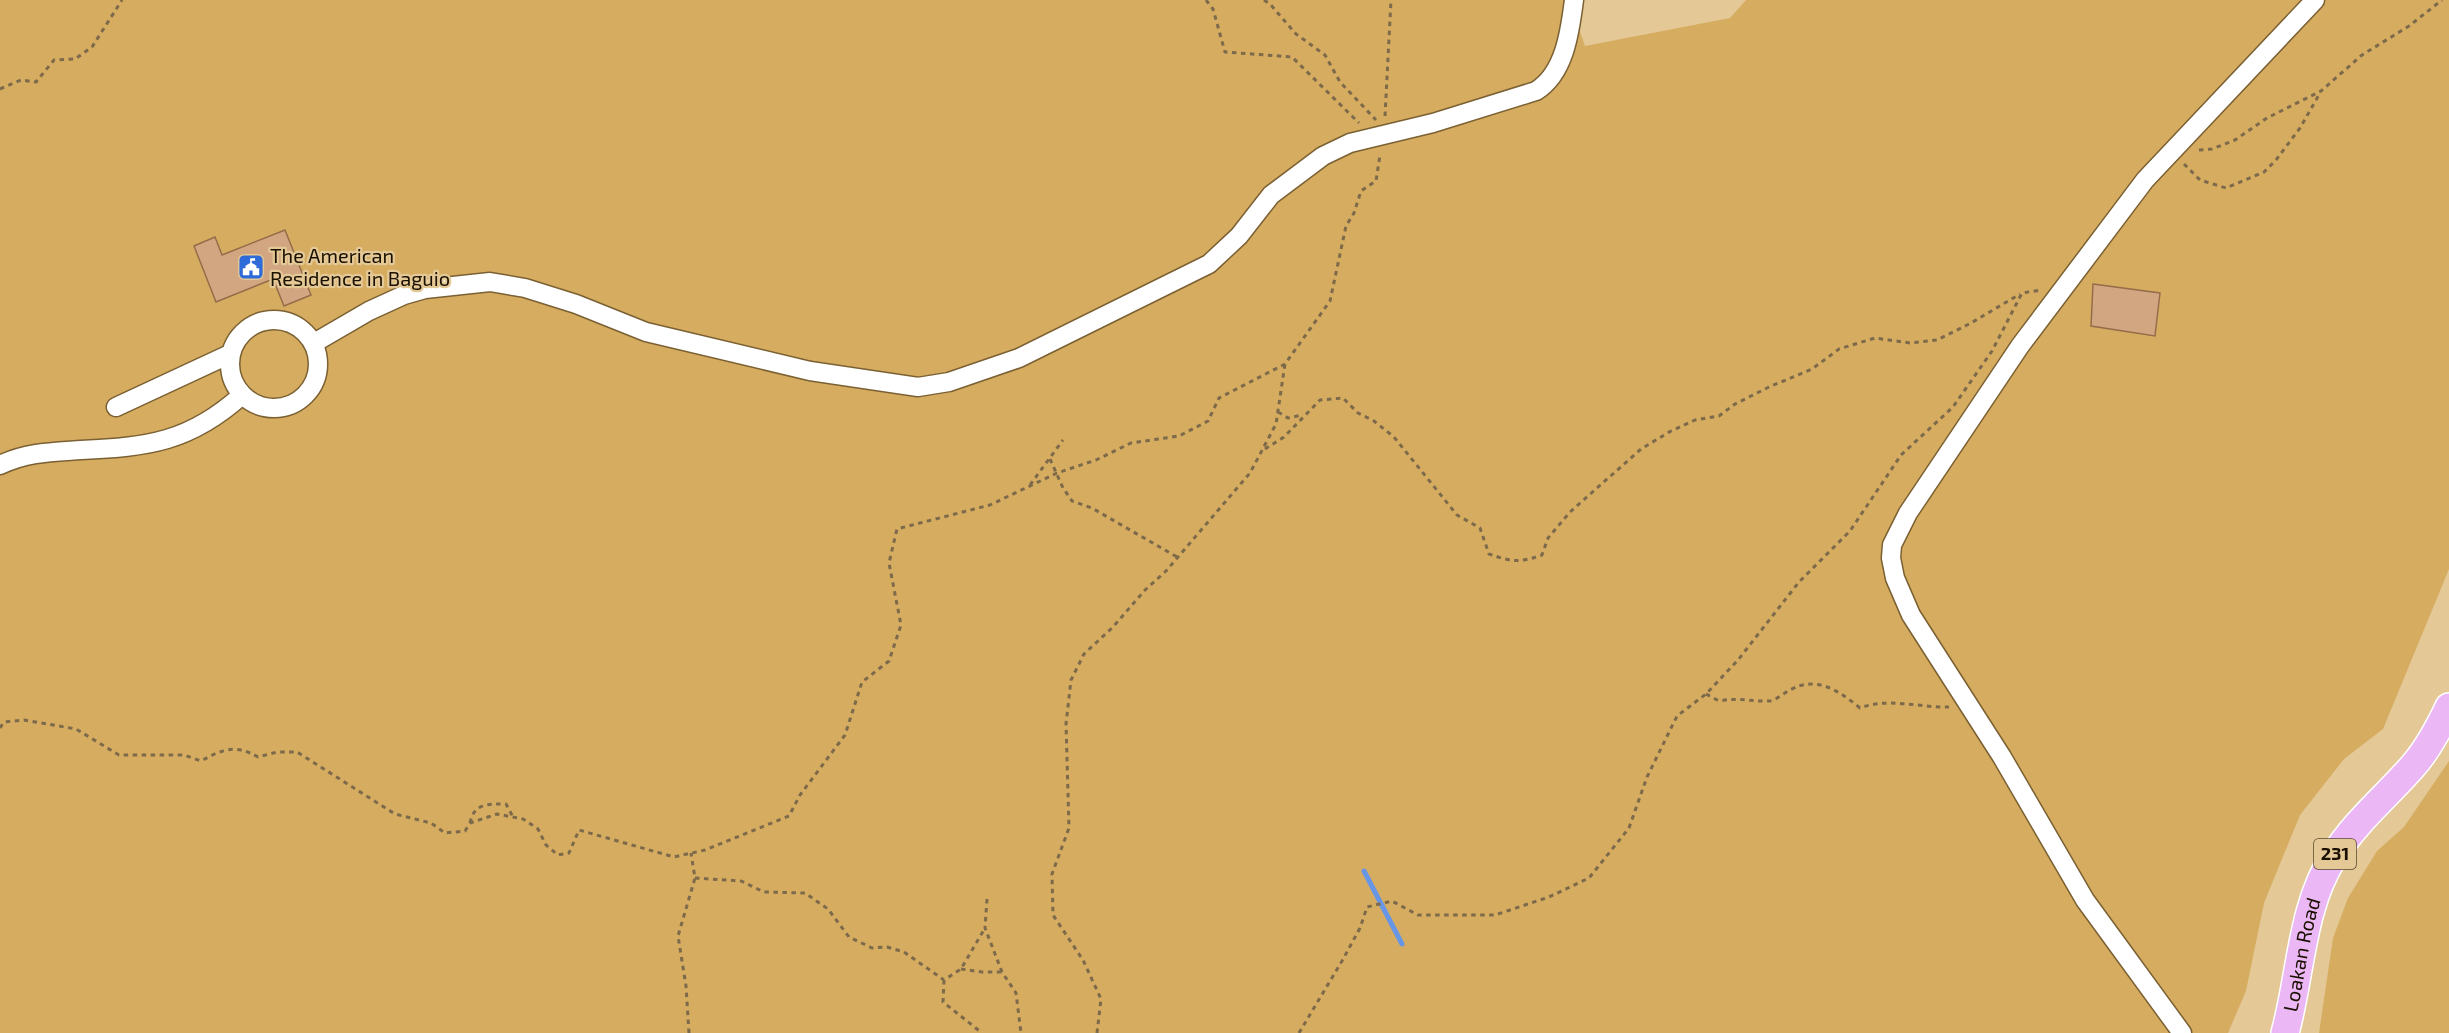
<svg xmlns="http://www.w3.org/2000/svg" width="2449" height="1033" font-family="'Exo 2',sans-serif">
<style>
.green{fill:#d6ac61}
.lines{fill:none;stroke-linecap:round;stroke-linejoin:round}
.stream{stroke:#6896e7;stroke-width:5}
.building{fill:#d2a681;stroke:#966d4a;stroke-width:1.5}
.street-casing{stroke:#7a6032;stroke-width:21}
.primary-casing{stroke:#fff;stroke-width:30}
.path{stroke:#7d6a4a;stroke-width:3;stroke-dasharray:4.5 4.5;stroke-linecap:butt}
.street{stroke:#fff;stroke-width:18}
.primary{stroke:#ebb7f5;stroke-width:27}
.labels{text-anchor:middle;stroke-width:4.5;stroke-linejoin:round;paint-order:stroke}
.shield{fill:#e4c896;stroke:#57472e;stroke-width:1.5}
.shield-label{font-size:18px;font-weight:bold;fill:#1a1001}
.poi-label{font-size:20px;fill:#1a1001;stroke:#e4c896;text-anchor:start}
.street-label{font-size:20px;fill:#1a1001;stroke:#e4c896}
</style>
<rect width="100%" height="100%" fill="#e4c896"/>
<path class="green" d="M0,0h1569l16,46 145,-28 16,-18h703v569l-66,160 -39,30 -44,56 -36,88 -18,88 -18,42h-2228z
M2449,761v272h-130l14,-95 15,-40 29,-47 27,-24z"/>
<g class="lines">
<path class="stream" d="M1364,871l38,73"/>
</g>
<path class="building" d="M285,230l26,65 -27,11 -11,-27 -57,23 -22,-56 21,-9 7,18z
M2093,284l67,9 -5,43 -64,-10z"/>
<g class="lines">
<defs>
<path id="street" d="M230 364a44 44 0 1 1 88 0a44 44 0 1 1-88 0Z
M314,343l55,-32 35,-16 21,-6 65,-7 35,6 51,16 70,28 164,39 108,16 31,-5 70,-24 190,-94 30,-28 32,-41 52,-39 27,-13 83,-20 103,-32c29,-18 34,-60 38,-91
M116,407l114,-53
M0,465c27,-13 52,-13 81,-15 67,-3 109,-8 161,-55
M2182,1033l-97,-133 -83,-143 -91,-142 -16,-37 -4,-20 1,-13 16,-32 112,-167 125,-166 170,-180"/>
<g id="primary">
<path id="s1" d="M2285,1033c16,-58 16,-126 49,-177 21,-34 53,-60 79,-90 15,-17 26,-38 36,-59"/>
</g>
</defs>
<use href="#street" class="street-casing"/>
<use href="#primary" class="primary-casing"/>
<path class="path" d="M1206,0l7,9 12,43 67,5 67,66
M1264,0l6,4 26,30 29,21 15,27 36,38
M0,89l21,-9 15,2 18,-22 21,-1 17,-12 30,-47
M1385,116l6,-116
M2199,150l13,-1 23,-9 32,-22 54,-27 41,-36 47,-29 33,-26
M2184,164l16,16 26,8 38,-16 12,-12 24,-32 20,-35
M1278,412l10,6 14,-3
M1265,449l19,-12 36,-37 23,-2 15,15 16,8 20,16 63,78 23,13 9,26c23,8 30,9 53,1l6,-17 22,-26 71,-63 30,-18 24,-11 24,-4 16,-12 34,-17 43,-18 27,-20 36,-11 35,5 27,-3 34,-17 49,-29
M1050,459l13,29 9,13 20,7 85,49
M1030,485l33,-45
M1706,694l13,7c20,-4 34,1 51,0 6,-1 14,-8 20,-11 27,-15 49,1 70,18 30,-11 59,0 89,-1
M0,728l4,-6 20,-2 52,9 43,26h65l17,6c22,-12 34,-17 57,-4l19,-5h20l98,62 36,9 14,10 20,-2 5,-8 27,-9 26,5 15,10 8,16 12,10 11,-2 10,-23 95,27 31,-7 84,-34 11,-21 45,-60 17,-53 27,-21 12,-36 -12,-62 8,-34 93,-24 67,-32 39,-13 35,-17 48,-7 29,-15 11,-23 66,-34 45,-63 16,-75 8,-13 7,-22 15,-10 4,-26
M470,823c4,-20 18,-19 36,-19l7,13
M695,878l46,3 23,11 41,1 23,16 21,28 23,11 15,-1 17,5 40,28 17,-11 24,-41
M987,899l-2,29 17,44 14,21 5,40
M961,969l21,3h20
M944,980l-1,22 39,31
M689,1033l-3,-47 -8,-50 17,-58 -4,-25
M1097,1033l4,-34 -18,-39 -30,-45 -1,-41 17,-46 -3,-104 5,-44 13,-26 29,-27 32,-37 21,-19 84,-98 26,-49 9,-60
M1299,1033l43,-72 18,-33 7,-21 25,-6 26,14h77l54,-18 40,-19 40,-50 18,-51 30,-61 29,-22 32,-34 61,-78 51,-51 51,-76 52,-48 39,-56 30,-58 19,-3"/>
<use href="#street" class="street"/>
<use href="#primary" class="primary"/>
</g>
<defs>
<symbol id="civic-square" viewBox="-11 -11 22 22"><rect x="-9" y="-9" width="18" height="18" rx="4" fill="#2e6bd9" stroke="#e4c896"/><path d="M-.6-6.5H3V-4.5H.6V-3L4-1V1h2V6H-6V1h2V-1L-.6-3ZM-1.2 2.5V6h2.4V2.5Z" fill="#fff"/></symbol>
</defs>
<g fill-rule="evenodd">
<use href="#civic-square" x="236" y="252" width="30" height="30"/>
</g>
<g class="labels">
<rect class="shield" x="2314" y="839" width="42" height="30" rx="4.5"/>
<g class="shield-label">
<text x="2335" y="860">231</text>
</g>
<g class="poi-label">
<text x="270" y="263">The American<tspan x="270" dy="23">Residence in Baguio</tspan></text>
</g>
<g class="street-label">
<text dy="7" stroke="none"><textPath href="#s1" startOffset="80">Loakan Road</textPath></text>
</g>
</g>
</svg>
